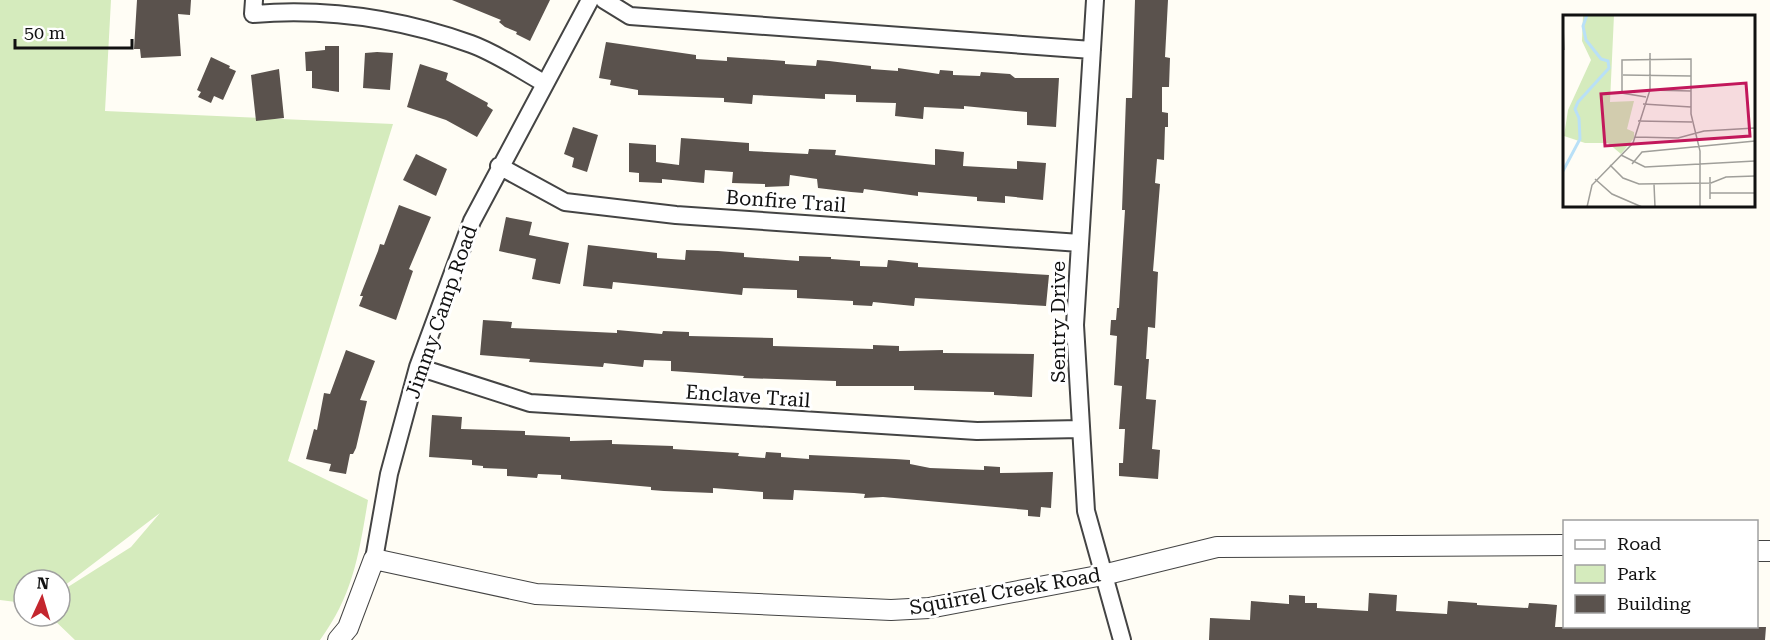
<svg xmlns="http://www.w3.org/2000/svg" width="1770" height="640" font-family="'Roboto Serif',serif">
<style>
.green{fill:#d5ebbd}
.building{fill:#5a524d}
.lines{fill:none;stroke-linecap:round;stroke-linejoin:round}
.minor-casing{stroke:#444;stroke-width:20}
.tertiary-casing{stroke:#444;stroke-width:22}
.minor{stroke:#fff;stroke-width:16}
.tertiary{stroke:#fff;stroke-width:20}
.labels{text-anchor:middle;stroke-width:6;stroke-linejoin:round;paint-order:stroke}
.street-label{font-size:20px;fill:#111;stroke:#fff}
.inset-river{fill:none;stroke:#b9e0f7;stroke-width:3}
.inset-road{fill:none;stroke:#a09f9a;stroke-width:1.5}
.view{fill:#c2185b;fill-opacity:0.15;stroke:#c2185b;stroke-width:3}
.inset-edge{fill:none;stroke:#111;stroke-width:3}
</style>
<rect width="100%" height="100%" fill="#fffdf5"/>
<path class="green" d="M0,0h111l-6,111 288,13 -105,337 80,39c-9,54 -15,95 -48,140h-245l-25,-24h10v-24l71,-45 29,-34 -100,76v-9h-36v23l-24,-3z"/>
<path class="building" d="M137,0h54l-1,15 -12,-1 3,42 -40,2 -1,-9h-6z
M452,0h98l-20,41 -14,-7 1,-2 -12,-5 -6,-5 2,-2z
M1135,0h33l-3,57 5,1 -1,29h-7v25l6,1v14h-3l-1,33 -7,-1 -2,24 5,1 -7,87 5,1 -3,56 -7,-1 -2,32h3l-3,40 10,1 -4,49 8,1 -2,29 -39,-3v-13h4l2,-34h-6l3,-43 -8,-1 3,-49 -7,-1 1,-15h5l1,-12h2l6,-98h-3l4,-112h6z
M606,42l90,13v4l31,2v-4l45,3 13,1v3l31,2 1,-6 12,1 42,5v3l27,2v-3l41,6 1,-4 13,1v4l27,1 1,-4 29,2 5,4h44l-3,49 -29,-2v-13l-63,-6v3l-40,-2 -1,12 -28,-3 1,-13 -40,-1v-7l-31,-1v5l-72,-4 -1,9 -28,-2v-4l-86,-3v-5l-28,-5 1,-5 -12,-2z
M325,46h14v46l-27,-4v-17h-6l-1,-19 20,-2z
M377,52l16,1 -3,37 -27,-2 2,-35z
M211,57l19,9 -1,2 7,3 -13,29 -9,-4 -3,7 -13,-6 3,-5 -4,-2z
M420,64l28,9 -2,7 42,23 -1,3 6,4 -16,27 -31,-17 -39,-13z
M279,69l5,49 -28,3 -5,-46z
M573,127l25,8 -11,37 -15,-5 2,-9 -10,-4z
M681,138l68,5v8l59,3 1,-5 27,1 -1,5 100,10v-16l29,3 -1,14 54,3v-8l29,2 -3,37 -38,-4v7l-28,-2v-4l-59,-5v4l-54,-7 -1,4 -12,-1 -33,-4 -1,-9 -27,-4 -1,11 -24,1v-3l-33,-1 1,-11 -28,-2 -1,13 -42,-4v4l-23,-1v-9l-10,-1v-29l27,2v17l23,3z
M416,154l31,15 -11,27 -33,-16z
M399,205l32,12 -22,52 4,2 -17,49 -37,-14 4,-10h-3l18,-45 2,-7 4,1z
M506,217l26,5 -3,13 40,8 -9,41 -28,-5 4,-20 -37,-8z
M588,245l69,8v5l28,2 1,-10 32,1 26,2v4l55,4v-5l32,1v2l29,2v5l27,1 1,-7 30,3v4l131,8 -3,31 -131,-8 -1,8 -41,-4 -1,4 -19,-1v-4l-56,-3v-8l-54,-2 -1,7 -129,-13 -1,7 -29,-3z
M483,320l29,2 -1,6 106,5v-3l45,4 1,-3 26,1v4l84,2v8l100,3v-4l26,1v5l44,-1v3l91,1 -2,43 -38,-2v-3l-80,-2v-4h-78v-5l-93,-3 1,-2 -73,-5v-10l-27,-1 -1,7 -39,-4 -1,4 -74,-5 1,-3 -50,-4z
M346,350l29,11 -15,39 7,1 -11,47 -3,6h-3l-4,20 -17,-3 2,-7 -25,-5 8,-30 3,1 7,-37 6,1z
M432,415l30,2 -1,12 64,2v4l45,2v4l42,-1v4l61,2v3l66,4 -1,3 27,2 1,-6 15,1v4l28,2v-4l86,4 15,1v4l20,4 54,2v-4l16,1v6l53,-1 -2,36 -10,-1 -1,10 -12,-1v-6l-145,-13 -19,1 1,-4 -11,-1 -60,-3 -1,10 -30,-1v-7l-50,-4v5l-49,-2 -13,-1v-3l-90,-8v-4l-23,-1 -1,4 -30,-2v-7l-24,-1v-2l-11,-1v-5l-43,-3z
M1369,593l28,2 -1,16 51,3 1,-13 29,2v2l51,3 1,-5 17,1 11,1 -2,22h211l-1,13h-556l1,-22 40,2 1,-19 38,3v-9l16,1v7h12v5l51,3z"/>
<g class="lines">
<defs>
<path id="minor" d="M254,0l-1,14c73,-6 148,5 218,30 25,9 50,26 73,39
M604,0l26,16 462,34
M1095,0l-20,325 11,186 36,129
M499,166l66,36 111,13 404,28
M418,367l112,36 447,28 104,-2
M374,559l15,-85 29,-107 54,-146 118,-221"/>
<path id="tertiary" d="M1756,551h14
M338,640l10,-12 26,-69 162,35 355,16 38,-2 174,-33 114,-28 347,-2"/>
</defs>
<use href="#minor" class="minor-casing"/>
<use href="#tertiary" class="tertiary-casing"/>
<use href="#minor" class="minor"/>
<use href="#tertiary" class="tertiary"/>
</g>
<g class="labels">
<g class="street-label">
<text transform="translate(786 201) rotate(4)" y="7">Bonfire Trail</text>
<text transform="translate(441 312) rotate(-71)" y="7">Jimmy Camp Road</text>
<text transform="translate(1058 322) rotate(-90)" y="7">Sentry Drive</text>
<text transform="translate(748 396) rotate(4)" y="7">Enclave Trail</text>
<text transform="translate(1005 591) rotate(-10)" y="7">Squirrel Creek Road</text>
</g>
</g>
<g transform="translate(1563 15)">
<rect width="192" height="192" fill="#fffdf5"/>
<path d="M20,0h31l-4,87 24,-1 -7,28 7,3v6l-13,16 -13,-11h-23l-21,-7 4,-26 23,-50 -9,-19z" fill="#d5ebbd"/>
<path class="inset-river" d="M0,156l17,-32 -1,-21 -4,-9 3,-7 31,-34 -1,-7 -7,-2 -15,-19 -3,-14 4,-11"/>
<path class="inset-road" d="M0,11l1,24M60,60l68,1M87,75l41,1M83,82l-24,-4v-33l69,-1v55l9,37v56M80,89l48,3M75,106l54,1M72,122l43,1 26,-7 51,-3M58,140l24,12 110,-6M69,149l10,-12 113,-11M47,150l13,13 16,6 72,-1 15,-6 29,-1M147,162v22M32,164l17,15 30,13M91,169l1,23M147,178h45M24,192l5,-22 41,-42 17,-53v-37"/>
<path class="view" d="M183,68l4,53 -145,10 -4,-52z"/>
<rect width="192" height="192" class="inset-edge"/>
</g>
<rect x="1563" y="520" width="195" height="108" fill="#ffffff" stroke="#a0a0a0" stroke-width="1.5"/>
<rect x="1575" y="540" width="30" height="9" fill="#ffffff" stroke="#a0a0a0" stroke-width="1.5"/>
<text x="1617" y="550" font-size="18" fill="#111111">Road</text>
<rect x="1575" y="565" width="30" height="18" fill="#d5ebbd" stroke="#a0a0a0" stroke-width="1.5"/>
<text x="1617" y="580" font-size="18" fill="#111111">Park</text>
<rect x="1575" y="595" width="30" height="18" fill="#5a524d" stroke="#a0a0a0" stroke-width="1.5"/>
<text x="1617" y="610" font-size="18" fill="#111111">Building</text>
<g transform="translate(42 598) rotate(4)"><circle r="28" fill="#ffffff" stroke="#a0a0a0" stroke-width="1.5"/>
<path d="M0-4.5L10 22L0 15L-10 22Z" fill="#c4262e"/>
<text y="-9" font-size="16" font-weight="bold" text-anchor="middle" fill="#111111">N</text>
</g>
<path d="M15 39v9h117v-9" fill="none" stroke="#111111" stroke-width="3"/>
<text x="24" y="39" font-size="18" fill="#111111" stroke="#ffffff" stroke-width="4.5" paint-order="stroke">50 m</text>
</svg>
